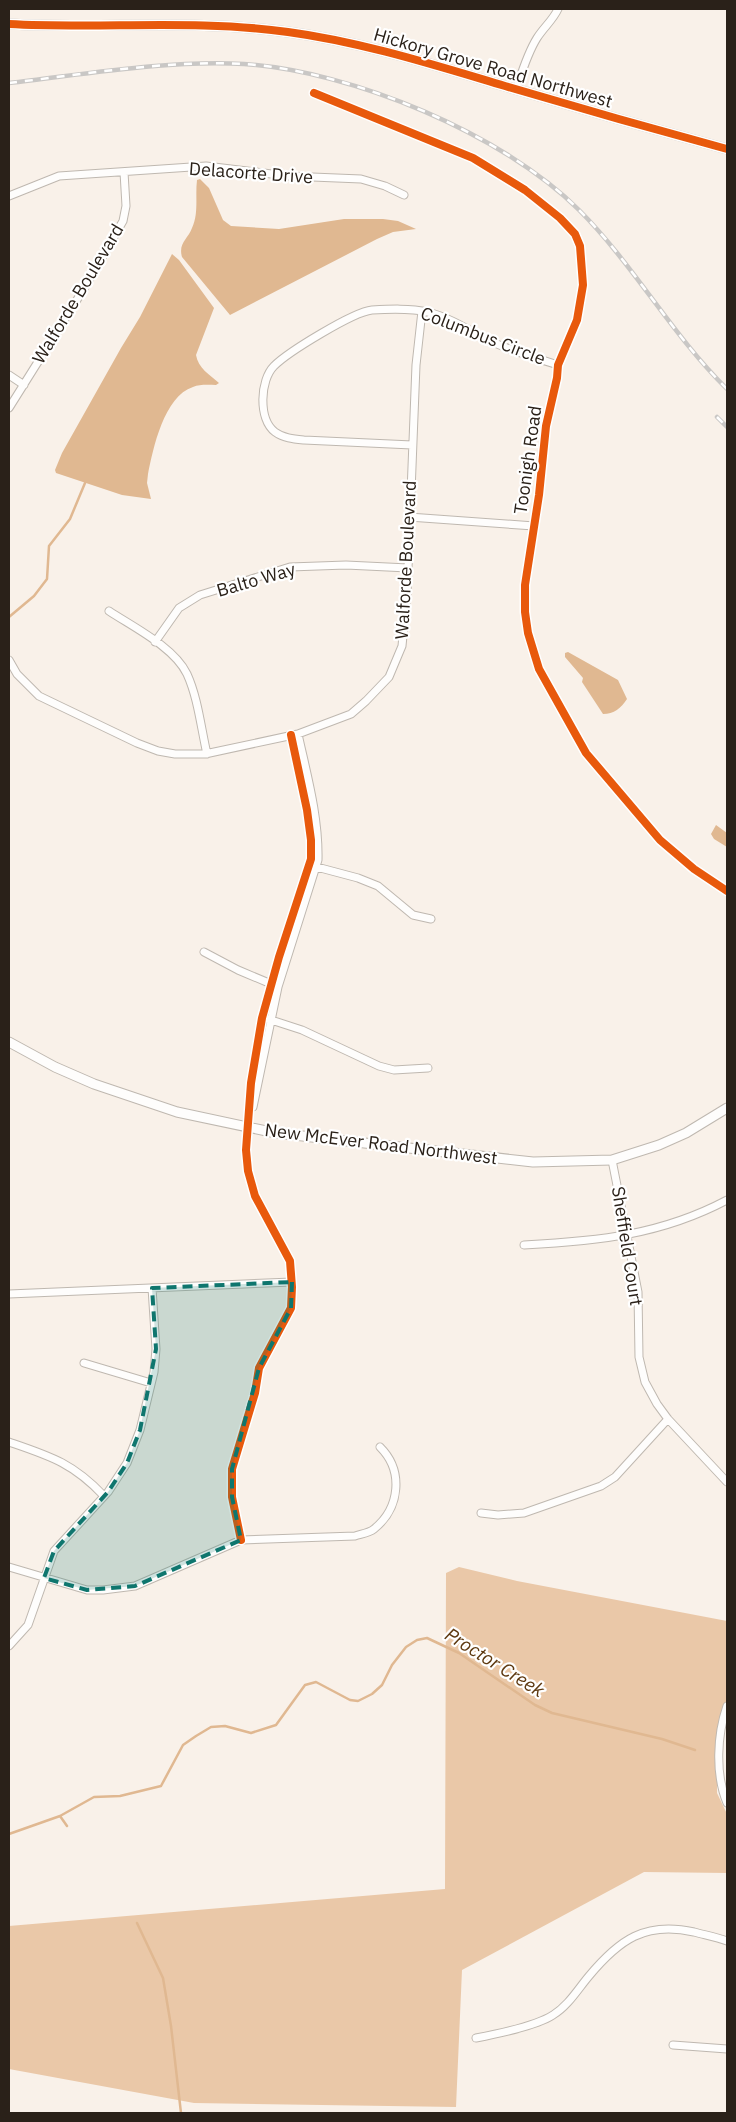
<svg xmlns="http://www.w3.org/2000/svg" width="736" height="2122" font-family="'IBM Plex Sans',sans-serif">
<style>
.forest{fill:#eac8a8}
.water{fill:#e0b891}
.lines{fill:none;stroke-linecap:round;stroke-linejoin:round}
.stream{stroke:#e0b891;stroke-width:2.5}
.minor-casing{stroke:#bfb8b0;stroke-width:9}
.tertiary-casing{stroke:#bfb8b0;stroke-width:11}
.minor{stroke:#fefdfc;stroke-width:7}
.tertiary{stroke:#fefdfc;stroke-width:9}
.rail-casing{stroke:#c9c7c5;stroke-width:4.5}
.rail{stroke:#fff;stroke-width:2.5;stroke-dasharray:8;stroke-linecap:butt}
.cycleway-casing{stroke:#fff;stroke-width:11}
.cycleway{stroke:#e8590c;stroke-width:8}
.marked{fill:#0f766e;fill-opacity:0.2;stroke:#0f766e;stroke-width:4;stroke-dasharray:10 6;stroke-linejoin:round}
.labels{text-anchor:middle;stroke-width:4.5;stroke-linejoin:round;paint-order:stroke}
.street-label{font-size:18px;fill:#2a2119;stroke:#fff}
.water-label{font-size:19px;font-style:italic;fill:#5e3910;stroke:#fff}
</style>
<rect width="100%" height="100%" fill="#f9f1e9"/>
<path class="forest" d="M459,1567l58,14 210,40v84l-10,33v55l10,21v59l-83,-1 -182,98 -6,137 -262,-4 -185,-34v-143l436,-37 1,-316z"/>
<path class="water" d="M200,179l9,9 14,32 8,6 48,3 65,-10h39l15,2 18,8 -23,3 -16,7 -147,76 -48,-58c-4,-14 6,-18 10,-29 7,-15 3,-32 5,-48z
M172,254l7,6 35,48 -18,47c2,13 14,20 23,28l-3,2c-7,0 -16,-1 -23,2 -29,9 -40,62 -45,87l-1,9 4,16 -29,-4 -66,-22 -1,-3 7,-17 59,-105 19,-31z
M568,652l50,28 9,19c-6,9 -13,15 -24,15l-21,-32 1,-4 -18,-21v-4z
M716,825l11,8v14l-13,-8 -3,-5z"/>
<g class="lines">
<path class="stream" d="M9,617l25,-21 13,-17 2,-33 21,-27 15,-36
M60,1816l7,10
M9,1834l51,-18 34,-19 26,-1 41,-10 22,-41 13,-9 15,-9 14,-1 26,7 25,-8 29,-40 11,-3 34,18 8,1 14,-7 10,-9 10,-20 14,-18 11,-7 10,-2 32,15 76,52 17,8 110,26 33,11
M137,1923l26,55 8,48 10,87"/>
<defs>
<path id="minor" d="M516,90c6,-18 11,-36 21,-52 7,-11 16,-18 21,-29
M314,93l159,65 52,32 35,28 15,16 5,12 3,39 -6,35 -19,45 -1,13 -11,48 -7,69 -14,90v27l3,21 11,36 47,84 74,87 34,29 33,22
M9,196l50,-20 147,-10 82,10 73,3 24,7 19,9
M9,375l15,10
M9,408l76,-121 38,-66 3,-15 -2,-34
M412,445l-108,-5c-10,-1 -21,-2 -29,-8 -17,-13 -15,-52 -1,-66 14,-14 79,-54 98,-56 18,-1 38,-2 56,2 23,6 42,19 62,29 22,10 45,17 68,24
M409,517l125,9
M109,611c24,16 65,36 78,63 11,24 14,54 20,80
M155,642l24,-34 21,-13 90,-28 56,-2 62,3
M9,660l8,14 22,22 98,47 21,8 17,3h30l93,-20 53,-20 15,-13 23,-24 13,-31 5,-52 9,-229 6,-54
M313,866l45,12 20,8 35,29 18,4
M204,952l34,18 38,16
M268,1019l34,11 77,36 15,4 34,-2
M253,1107l25,-120 40,-127c1,-43 -11,-85 -20,-126
M612,1160l26,132 1,65 6,25 12,22 11,15 59,63
M524,1245c74,-4 137,-10 203,-45
M9,1294l283,-12
M84,1363l67,20
M9,1442c41,14 64,21 95,54
M481,1513l17,2 26,-2 77,-27 14,-9 53,-58
M241,1540l-9,-43v-28l23,-76 4,-25 32,-60 1,-21 -2,-26 -35,-65 -7,-25 -2,-21 5,-67 11,-65 17,-61 32,-98v-19l-4,-30 -16,-75
M9,1567l78,23h16l32,-4 106,-46 114,-4c6,-2 14,-3 19,-7 26,-21 30,-58 6,-82
M9,1646l19,-21 26,-74 54,-59 19,-29 13,-33 14,-58 2,-23 -4,-61
M727,1706c-10,29 -12,68 0,97
M476,2038c21,-4 60,-12 77,-23 15,-9 25,-26 36,-39 30,-36 56,-55 105,-44 11,3 23,5 33,9
M673,2045l54,4"/>
<path id="tertiary" d="M9,24c93,5 187,-5 279,8 74,10 146,33 217,54 74,22 148,43 222,63
M9,1042l46,25 39,17 83,28 99,21 257,29 79,-2 47,-15 27,-12 41,-25"/>
</defs>
<use href="#minor" class="minor-casing"/>
<use href="#tertiary" class="tertiary-casing"/>
<use href="#minor" class="minor"/>
<use href="#tertiary" class="tertiary"/>
<defs>
<path id="rail" d="M9,83c78,-9 157,-23 235,-19 108,7 259,70 335,146 55,55 93,125 148,179
M717,417l10,10"/>
</defs>
<use href="#rail" class="rail-casing"/>
<use href="#rail" class="rail"/>
<defs>
<path id="cycleway" d="M9,24c93,5 187,-5 279,8 74,10 146,33 217,54 74,22 148,43 222,63
M314,93l159,65 52,32 35,28 15,16 5,12 3,39 -6,35 -19,45 -1,13 -11,48 -7,69 -14,90v27l3,21 11,36 47,84 74,87 34,29 33,22
M241,1540l-9,-43v-28l23,-76 4,-25 32,-60 1,-21 -2,-26 -35,-65 -7,-25 -2,-21 5,-67 11,-65 17,-61 32,-98v-19l-4,-30 -16,-75"/>
</defs>
<use href="#cycleway" class="cycleway-casing"/>
<use href="#cycleway" class="cycleway"/>
</g>
<path class="marked" d="M292,1282l-1,26 -32,60 -27,101v28l9,43 -106,46 -48,4 -43,-12 10,-27 54,-59 19,-29 13,-33 16,-81 -4,-61z"/>
<g class="labels">
<g class="street-label">
<text transform="translate(493 68) rotate(16)" y="6">Hickory Grove Road Northwest</text>
<text transform="translate(251 173) rotate(4)" y="6">Delacorte Drive</text>
<text transform="translate(78 294) rotate(-59)" y="6">Walforde Boulevard</text>
<text transform="translate(483 336) rotate(21)" y="6">Columbus Circle</text>
<text transform="translate(528 460) rotate(-82)" y="6">Toonigh Road</text>
<text transform="translate(406 560) rotate(-87)" y="6">Walforde Boulevard</text>
<text transform="translate(256 580) rotate(-16)" y="6">Balto Way</text>
<text transform="translate(381 1144) rotate(7)" y="6">New McEver Road Northwest</text>
<text transform="translate(627 1246) rotate(81)" y="6">Sheffield Court</text>
</g>
<g class="water-label">
<text transform="translate(495 1662) rotate(32)" y="7">Proctor Creek</text>
</g>
</g>
<rect width="736" height="2122" fill="none" stroke="#2a2119" stroke-width="20"/>
</svg>
